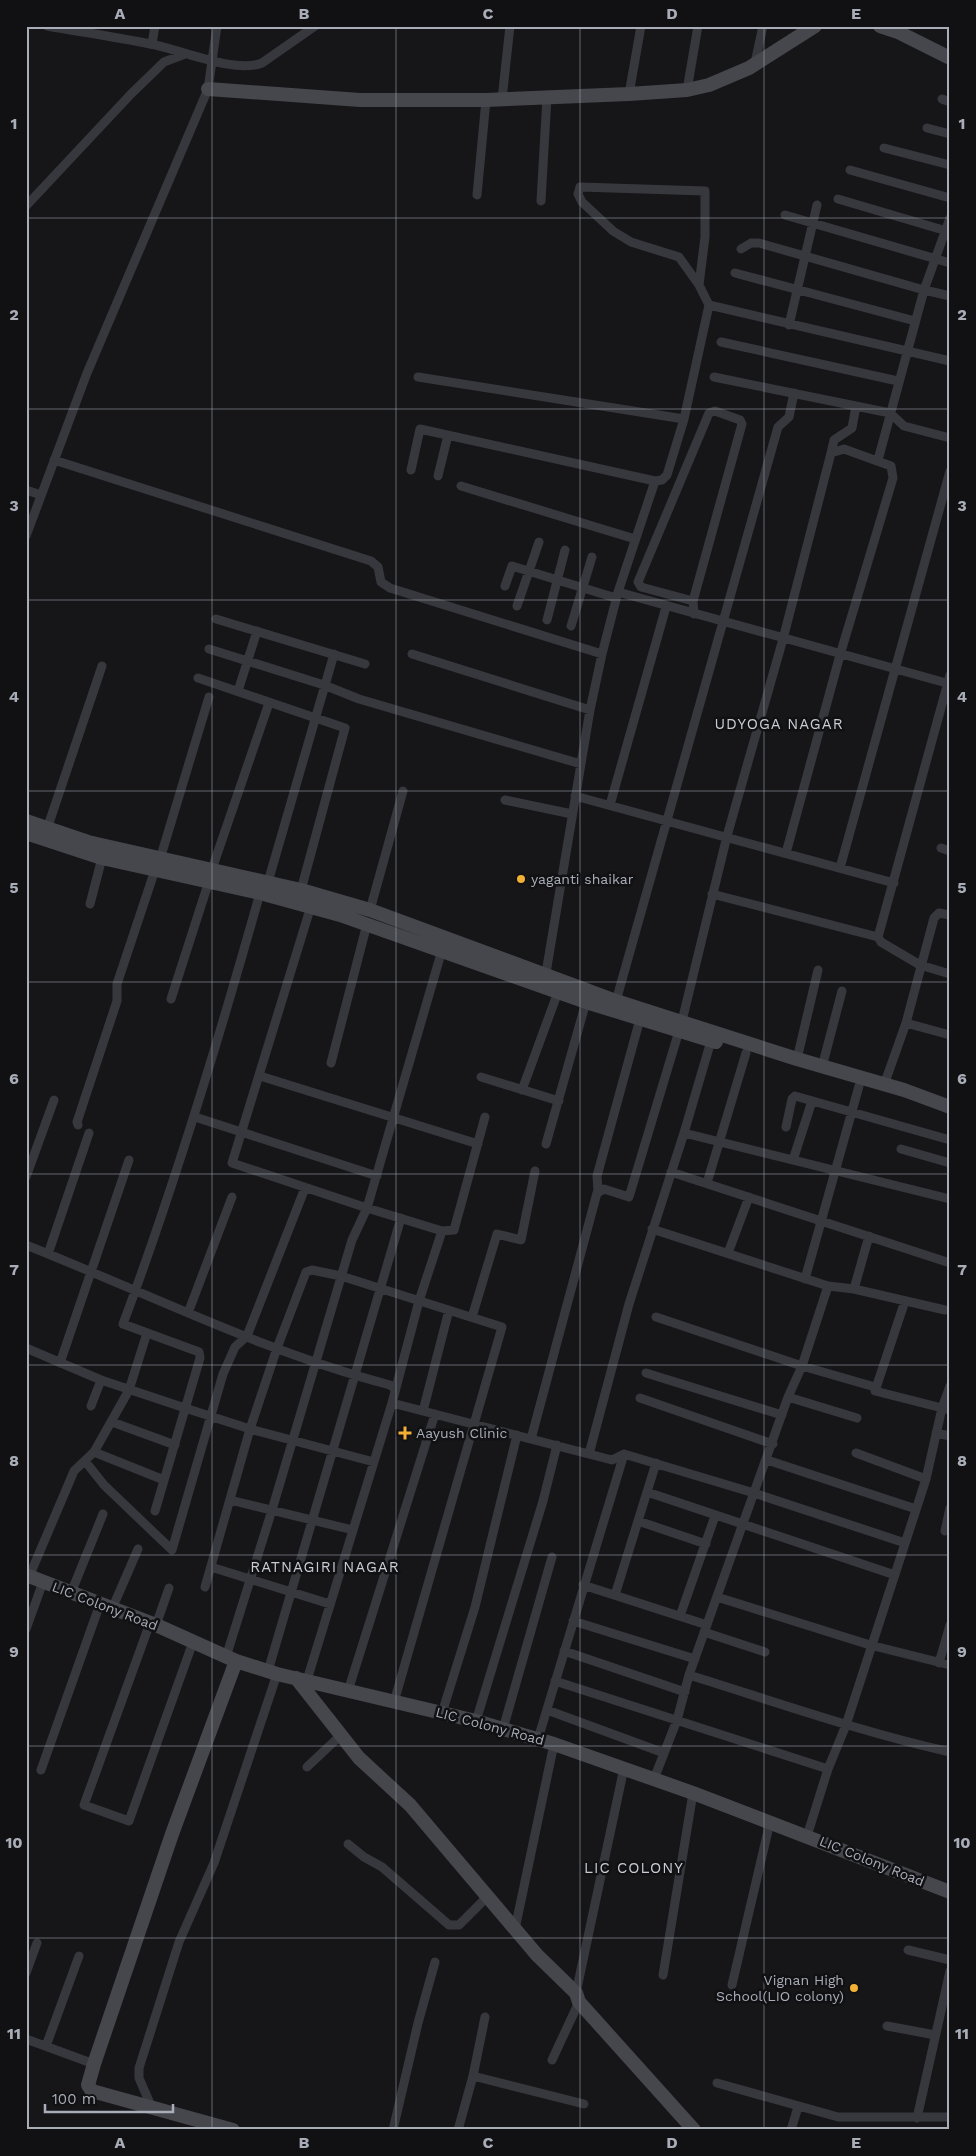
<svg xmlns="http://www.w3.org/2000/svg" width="976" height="2156" font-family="'Work Sans',sans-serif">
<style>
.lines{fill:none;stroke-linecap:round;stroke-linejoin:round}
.street{stroke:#37383d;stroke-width:9}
.secondary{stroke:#45474d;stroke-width:14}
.grid{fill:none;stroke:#a8adb8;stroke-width:1;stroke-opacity:0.55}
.poi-dot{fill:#f2b134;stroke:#111113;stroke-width:2}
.labels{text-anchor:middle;stroke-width:5;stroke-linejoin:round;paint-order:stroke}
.poi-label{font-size:14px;fill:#a8adb8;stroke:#111113;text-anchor:start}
.street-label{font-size:14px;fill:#a8adb8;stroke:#111113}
.neighbourhood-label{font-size:15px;letter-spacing:1px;fill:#c9ccd4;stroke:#111113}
.neatline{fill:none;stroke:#a8adb8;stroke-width:2}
.grid-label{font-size:16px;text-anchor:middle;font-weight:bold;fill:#a8adb8}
</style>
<rect width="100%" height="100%" fill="#161618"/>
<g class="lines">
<path class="street" d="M47,26c34,6 69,11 103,18 30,5 84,30 112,19l53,-37
M152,44l3,-18
M755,63l8,-37
M687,90l11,-64
M629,94l12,-68
M502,99l8,-73
M942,99l8,3
M927,128l23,6
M884,148l66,17
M850,170l100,28
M477,195l9,-95
M838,199l112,33
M541,201l6,-104
M26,206l105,-112 33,-32 21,-8
M785,215l165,48
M741,249l10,-6h8l165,47 26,6
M735,273l180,48
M709,305l241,56
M789,325l28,-120
M721,342l177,39
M418,377l266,42
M714,377l176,36 14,13 46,12
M831,453l3,-13 18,-12 4,-22
M54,460l317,101 7,6 3,15 9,6 212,66
M878,460l46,-170 26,-72
M411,470l9,-41 235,52
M438,476l10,-41
M461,486l174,53
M26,490l15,5
M26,536l61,-163 121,-284 9,-63
M505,586l7,-20 104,32
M618,592l332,92
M693,601l-52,-14 -3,-5 71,-169 6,-2 25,9 2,4 -49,177 1,13
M517,606l22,-64
M216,619l149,45
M547,620l18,-70
M571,626l21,-69
M209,649l115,36 35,14 222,65
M412,654l178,56
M950,675l-72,262 3,5 39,23 30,9
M198,678l147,50 -44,162
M238,691l19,-60
M575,796l319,87
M505,800l67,14
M610,805l56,-198
M47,829l55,-163
M941,848l9,3
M160,859l49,-162
M840,868l110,-397
M212,869l57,-166
M268,882l66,-228
M712,894l166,43
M90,904l12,-46
M311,906l-79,257 135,45 75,23 12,-1 31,-113
M370,910l33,-119
M950,915l-11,-2 -5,5 -28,105 44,12
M545,979l45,-269 12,-56 16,-62 37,-111 7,-1 5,-5 17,-56 25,-114 -10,-20 6,-48v-46l-125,-4 -2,7 4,8 31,29 18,11 48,15 20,28
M171,999l38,-118
M616,1001l162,-574 11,-10 5,-24
M797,1059l21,-89
M331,1063l36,-139
M822,1067l20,-76
M260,1076l218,68
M481,1077l78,24
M884,1085l22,-62
M522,1090l36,-98
M195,1117l182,59
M78,1125l-1,-3 40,-121v-17l38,-114
M786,1127l6,-28 3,-3 155,44
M684,1133l266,66
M546,1144l40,-142
M901,1149l49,14
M793,1160l19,-59
M671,1172l279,91
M26,1177l28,-77
M707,1183l39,-130
M598,1191l-1,-15 43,-157
M652,1229l176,57 26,3 91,21
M26,1245c121,48 238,107 364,140l5,4
M728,1253l21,-56
M48,1254l41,-121
M805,1279l54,-193
M854,1289l15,-53
M905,1301l-30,90 75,19
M188,1313l44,-116
M472,1317l25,-83 24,6 14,-69
M656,1317l146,49 73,21
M26,1348l75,32 84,28 65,21 124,33
M60,1363l69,-203
M646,1373l136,42
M788,1397l69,21
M640,1398l133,46
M392,1403l220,57 12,-6 130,39 151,50
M91,1406l10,-26
M423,1411l26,-101
M112,1422l63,23
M936,1433l14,3
M531,1439l66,-246 7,-4 25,8 53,-176 45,-185 56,-197 48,-186 13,-4 47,17 2,12 -53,177 -54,198
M94,1452l70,28
M856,1453l70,26
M589,1454l40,-150 55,-171 27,-92
M767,1460l149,49
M85,1461l19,24 68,65 51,-176 12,-27 12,-11 58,-148
M647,1492l248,83
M230,1500l123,30
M155,1511l45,-153 -1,-6 -76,-28c53,-142 96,-285 137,-431
M638,1521l68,23
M945,1531l5,-23
M211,1567l119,37
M29,1577l45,-106 20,-19 35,-62 18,-57
M583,1585l124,40
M205,1587l45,-158 27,-81 29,-76 6,-2 29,6 161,51 -108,375
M71,1593l32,-79
M615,1595l41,-132
M717,1597l153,48 80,20
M112,1609l26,-60
M680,1616l35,-100
M573,1621l122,38
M150,1623l-66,182 45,16 64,-179
M156,1625l13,-37
M26,1629l17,-47
M704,1632l61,20
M564,1651l121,41
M226,1657l46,-147 80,-270 15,-32 75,-258
M939,1663l11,-38
M268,1671l133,-453
M689,1675c87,27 172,57 261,77
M307,1680l85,-277 27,-102 23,-70
M555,1681l273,88
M348,1691l87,-277
M547,1710l117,43
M442,1713l33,-106 42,-172
M476,1721l67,-220 14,-56
M503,1729l49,-172
M538,1739l86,-285
M307,1767l34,-32
M41,1770l59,-166
M654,1779l23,-59 12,-45 99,-278 14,-31 26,-80
M807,1836l21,-67 18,-44 80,-246 16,-71 8,-22
M348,1844l16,13 18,10 67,58h10l29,-29
M515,1929l39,-185
M908,1950l42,10
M26,1973l11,-30
M663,1975l30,-182
M732,1985l38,-163
M576,1993l48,-225
M887,2026l48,9
M26,2039l68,25
M46,2046l33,-90
M552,2060l27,-58
M473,2076l12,-59
M717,2083l121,34h112
M152,2108l-13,-30v-10l40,-126 35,-79 63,-189
M917,2118l33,-147
M393,2130l25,-107 17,-61
M458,2130l15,-54 111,28
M791,2130l7,-23"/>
<path class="secondary" d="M880,26l18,6 52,26
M208,89l152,11h126l143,-6 58,-4 22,-5 40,-17 66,-42
M26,821l62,21 213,48 69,20 246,91 181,58 107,31 46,17
M26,833l76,25 158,35 80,22 246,87 130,40
M26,1575l130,50 80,36 41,13 199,47 78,23 139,49 257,99
M296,1678l63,80 51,47 127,150 39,38 3,9 115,128
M233,2130l-141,-39 -4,-6 6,-21 78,-230 64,-173"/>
</g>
<path class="grid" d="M212,26v2104M396,26v2104M580,26v2104M764,26v2104M26,218h924M26,409h924M26,600h924M26,791h924M26,982h924M26,1174h924M26,1365h924M26,1555h924M26,1746h924M26,1938h924"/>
<g class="poi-dot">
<circle cx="521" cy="879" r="5"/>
<path d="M402.5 1425.5h5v5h5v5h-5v5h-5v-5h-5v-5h5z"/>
<circle cx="854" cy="1988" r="5"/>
</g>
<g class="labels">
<g class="poi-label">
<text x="531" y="884">yaganti shaikar</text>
<text x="416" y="1438">Aayush Clinic</text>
<text x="844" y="1985" text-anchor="end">Vignan High<tspan x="844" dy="16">School(LIO colony)</tspan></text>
</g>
<g class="street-label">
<text transform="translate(105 1606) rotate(21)" y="5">LIC Colony Road</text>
<text transform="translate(490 1726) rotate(15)" y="5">LIC Colony Road</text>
<text transform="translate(872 1861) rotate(22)" y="5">LIC Colony Road</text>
</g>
<g class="neighbourhood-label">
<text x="779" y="729">UDYOGA NAGAR</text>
<text x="325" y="1572">RATNAGIRI NAGAR</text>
<text x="634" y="1873">LIC COLONY</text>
</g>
</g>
<rect width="976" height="2156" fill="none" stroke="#111113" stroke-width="55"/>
<path d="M45 2104v8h128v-8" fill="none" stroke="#a8adb8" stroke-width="2.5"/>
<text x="52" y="2104" font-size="15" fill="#a8adb8" stroke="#111113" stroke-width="4" paint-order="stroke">100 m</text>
<rect x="28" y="28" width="920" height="2100" class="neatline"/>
<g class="grid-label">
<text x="120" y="19">A</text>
<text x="304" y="19">B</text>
<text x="488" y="19">C</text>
<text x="672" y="19">D</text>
<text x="856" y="19">E</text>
<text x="14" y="129">1</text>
<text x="962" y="129">1</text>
<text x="14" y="320">2</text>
<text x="962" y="320">2</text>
<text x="14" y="511">3</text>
<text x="962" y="511">3</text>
<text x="14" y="702">4</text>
<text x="962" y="702">4</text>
<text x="14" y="893">5</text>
<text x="962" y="893">5</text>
<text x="14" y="1084">6</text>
<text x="962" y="1084">6</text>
<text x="14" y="1275">7</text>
<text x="962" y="1275">7</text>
<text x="14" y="1466">8</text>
<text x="962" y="1466">8</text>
<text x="14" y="1657">9</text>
<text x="962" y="1657">9</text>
<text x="14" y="1848">10</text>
<text x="962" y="1848">10</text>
<text x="14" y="2039">11</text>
<text x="962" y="2039">11</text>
<text x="120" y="2148">A</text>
<text x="304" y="2148">B</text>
<text x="488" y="2148">C</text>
<text x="672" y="2148">D</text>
<text x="856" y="2148">E</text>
</g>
</svg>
